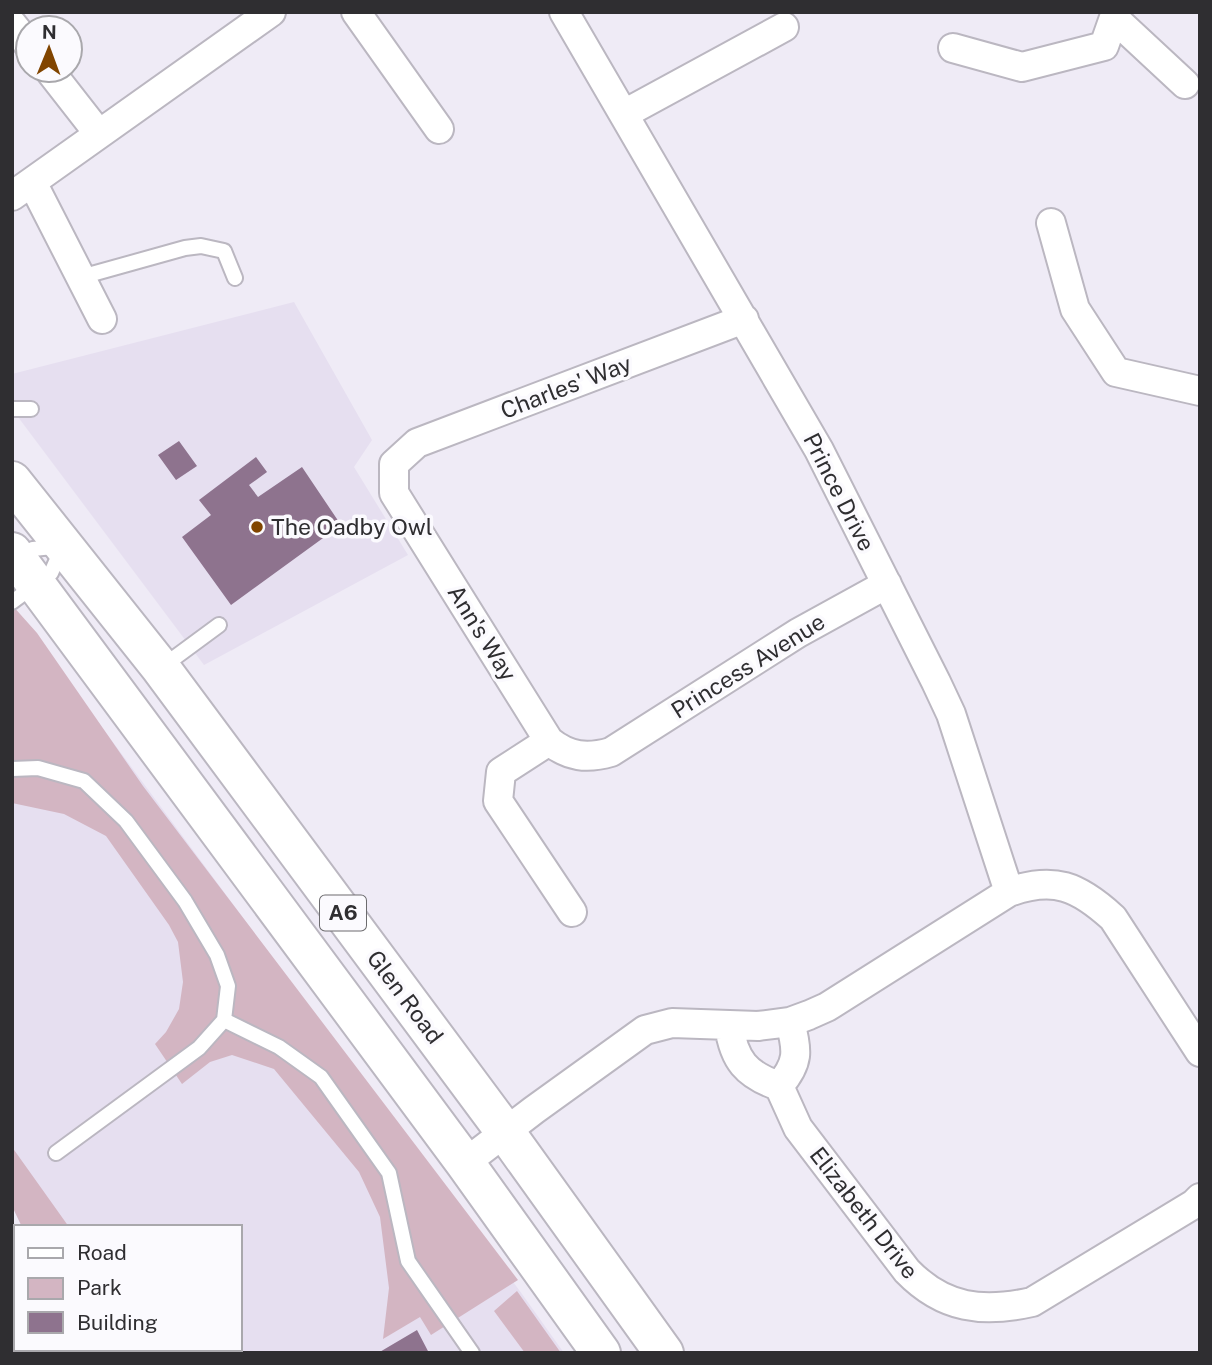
<svg xmlns="http://www.w3.org/2000/svg" width="1212" height="1365" font-family="'Public Sans',sans-serif">
<style>
.built{fill:#e6dff0}
.green{fill:#d3b5c2}
.building{fill:#8e738e}
.lines{fill:none;stroke-linecap:round;stroke-linejoin:round}
.lane-casing{stroke:#bbb7c1;stroke-width:18}
.street-casing{stroke:#bbb7c1;stroke-width:32}
.highway-casing{stroke:#bbb7c1;stroke-width:42}
.lane{stroke:#fff;stroke-width:14}
.street{stroke:#fff;stroke-width:28}
.highway{stroke:#fff;stroke-width:38}
.poi-dot{fill:#814500;stroke:#fbfafe;stroke-width:2.5}
.labels{text-anchor:middle;stroke-width:7;stroke-linejoin:round;paint-order:stroke}
.shield{fill:#fbfafe;stroke:#6c6b6e;stroke-width:2}
.shield-label{font-size:21px;font-weight:bold;fill:#2f2e31}
.street-label{font-size:23px;fill:#2f2e31;stroke:#fbfafe}
.poi-label{font-size:23px;fill:#2f2e31;stroke:#fbfafe;text-anchor:start}
</style>
<rect width="100%" height="100%" fill="#efebf6"/>
<path class="built" d="M294,302l78,138 -18,27 54,88 -204,110 -192,-256v-35z
M12,606l510,688 42,59h-509v-4h185v-122h-218l-10,-21z"/>
<path class="green" d="M12,605l25,28 106,153 375,494 -87,55 -11,-18 -37,22 6,-51 -9,-71 -21,-45 -85,-103 -42,-14 -22,7 -28,22 -27,-40 11,-12 13,-23 4,-27 -5,-40 -9,-17 -63,-89 -42,-22 -52,-11z
M12,1147l57,80h-47l-10,-21z
M517,1291l44,62h-36l-31,-42z"/>
<path class="building" d="M179,441l18,25 -21,14 -18,-25z
M256,457l11,15 -18,13 9,12 44,-30 39,58 -110,80 -49,-68 29,-22 -12,-15z
M417,1330l12,23h-51z"/>
<g class="lines">
<defs>
<path id="lane" d="M81,277l104,-29 16,-2 23,5 11,27
M12,409h19
M12,602l39,-29 12,-27 -30,3 -14,9
M162,667l57,-42
M12,769l26,-1 46,13 42,40 59,80 32,54 11,31 -4,34 -25,28 -143,105
M224,1020l55,27 42,30 68,96 19,88 64,92"/>
<path id="street" d="M356,12l83,117
M564,12l255,438 117,232 15,32 58,178
M1114,18l71,66
M12,24l16,20
M953,48l69,19 82,-21 12,-34
M49,70l50,64
M624,114l160,-87
M32,182l70,137
M12,196l259,-184
M1051,223l24,86 41,63 84,19
M744,319l-327,124 -23,21v29l155,248c20,16 38,18 62,11l187,-119 89,-49
M549,741l-48,31 -3,29 74,111
M729,1026c5,34 17,49 50,60l19,42 109,143c37,38 76,42 125,31l162,-98 6,-6
M779,1086c20,-23 19,-35 11,-64
M465,1163l69,-53 111,-80 27,-7 86,3 32,-4 19,-7 18,-8 182,-115c45,-16 69,-6 104,26l87,134
M12,1289l4,12
M27,1349l1,4"/>
<path id="highway" d="M12,481l148,186 346,466 158,220
M12,552l453,611 136,190"/>
</defs>
<use href="#lane" class="lane-casing"/>
<use href="#street" class="street-casing"/>
<use href="#highway" class="highway-casing"/>
<use href="#lane" class="lane"/>
<use href="#street" class="street"/>
<use href="#highway" class="highway"/>
</g>
<circle class="poi-dot" cx="257" cy="527" r="7"/>
<g class="labels">
<rect class="shield" x="320" y="895.5" width="46" height="35" rx="5"/>
<g class="shield-label">
<text x="343" y="920">A6</text>
</g>
<g class="street-label">
<text transform="translate(566 387) rotate(-21)" y="8">Charles' Way</text>
<text transform="translate(839 492) rotate(63)" y="8">Prince Drive</text>
<text transform="translate(482 633) rotate(58)" y="8">Ann's Way</text>
<text transform="translate(748 666) rotate(-32)" y="8">Princess Avenue</text>
<text transform="translate(405 997) rotate(53)" y="8">Glen Road</text>
<text transform="translate(864 1213) rotate(52)" y="8">Elizabeth Drive</text>
</g>
<g class="poi-label">
<text x="271" y="535">The Oadby Owl</text>
</g>
</g>
<rect width="1212" height="1365" fill="none" stroke="#2f2e31" stroke-width="28"/>
<rect x="14" y="1225" width="228" height="126" fill="#fbfafe" stroke="#a9a8ac" stroke-width="2"/>
<rect x="28" y="1248" width="35" height="10" fill="#ffffff" stroke="#a9a8ac" stroke-width="2"/>
<text x="77" y="1260" font-size="21" fill="#2f2e31">Road</text>
<rect x="28" y="1278" width="35" height="21" fill="#d3b5c2" stroke="#a9a8ac" stroke-width="2"/>
<text x="77" y="1295" font-size="21" fill="#2f2e31">Park</text>
<rect x="28" y="1312" width="35" height="21" fill="#8e738e" stroke="#a9a8ac" stroke-width="2"/>
<text x="77" y="1330" font-size="21" fill="#2f2e31">Building</text>
<g transform="translate(49 49) rotate(1)"><circle r="33" fill="#fbfafe" stroke="#a9a8ac" stroke-width="2"/>
<path d="M0-5L12 26L0 18L-12 26Z" fill="#814500"/>
<text y="-10" font-size="19" font-weight="bold" text-anchor="middle" fill="#2f2e31">N</text>
</g>
</svg>
